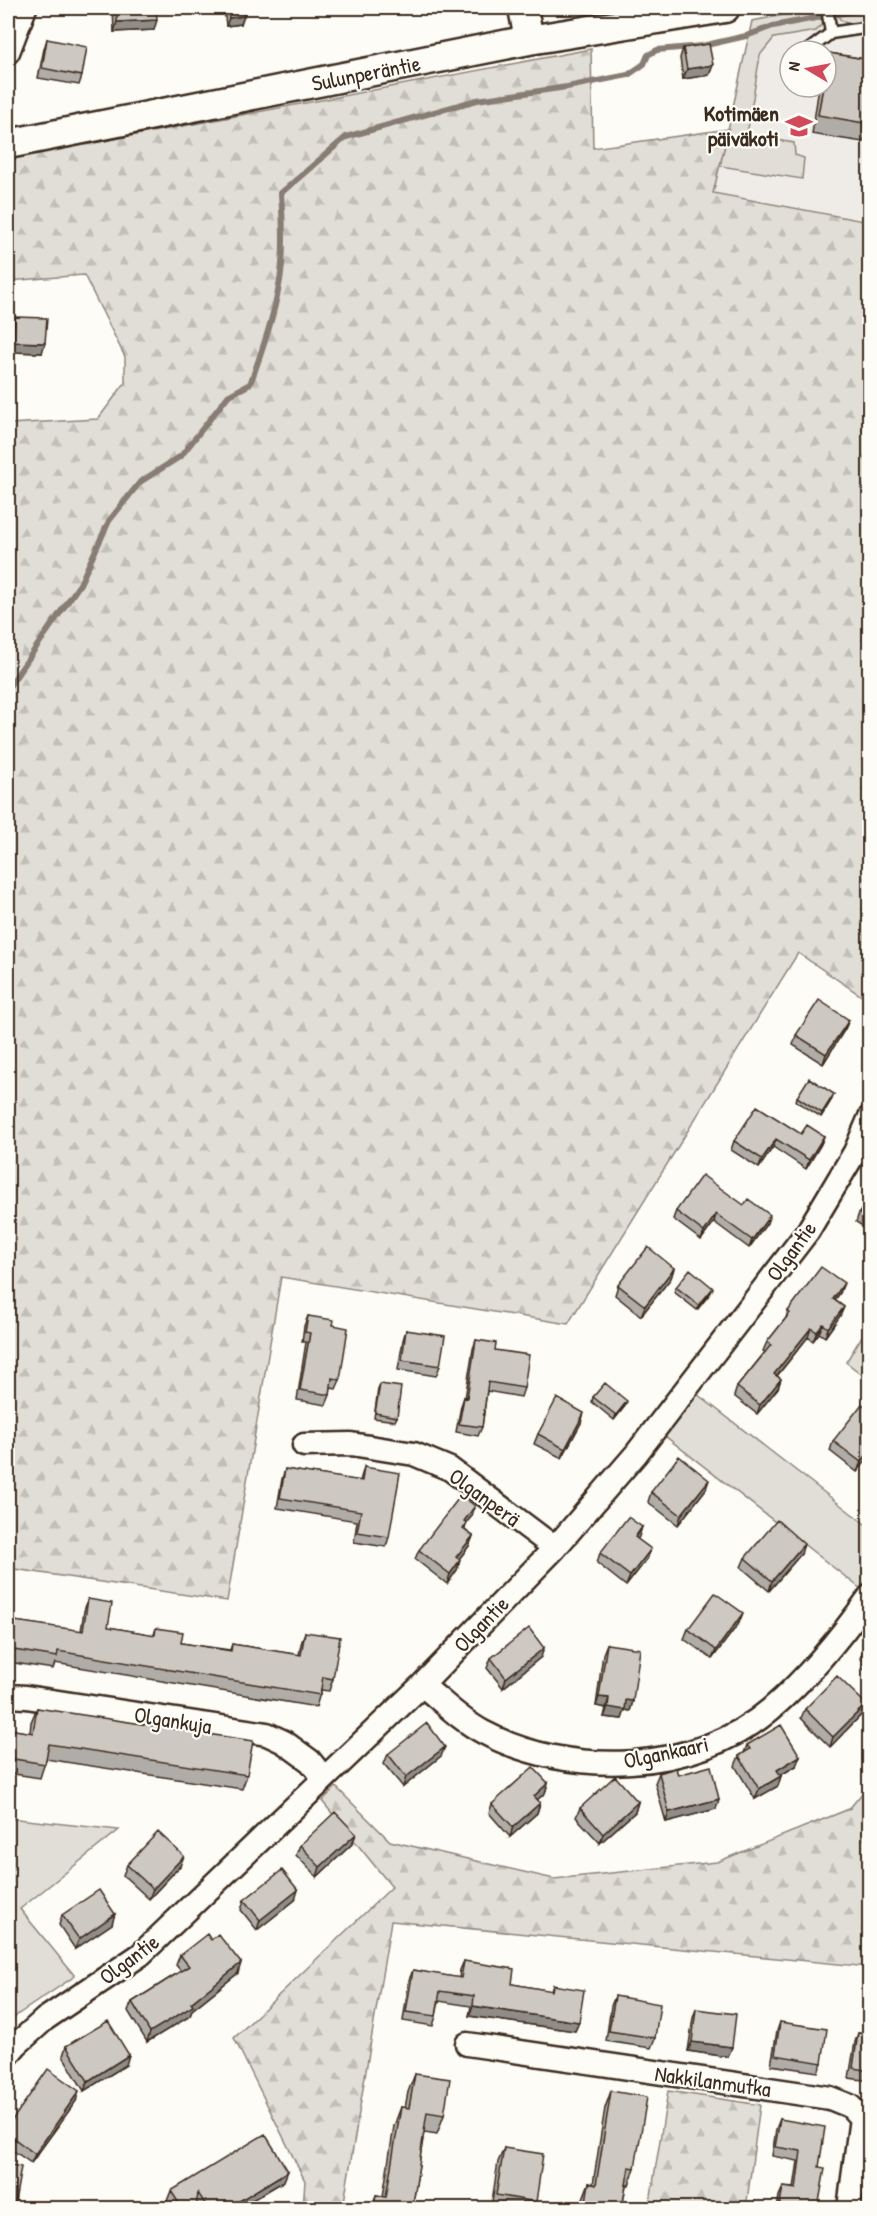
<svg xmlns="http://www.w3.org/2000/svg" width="877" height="2216" font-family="'Patrick Hand',sans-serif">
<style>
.built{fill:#efece7;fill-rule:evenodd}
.green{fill:#e1ded7;stroke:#8e847a;stroke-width:1.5}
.forest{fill:url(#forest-firs);stroke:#8e847a;stroke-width:1.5}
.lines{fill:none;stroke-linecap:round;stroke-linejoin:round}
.stream{stroke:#887d74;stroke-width:6}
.service-casing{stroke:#3b2a1e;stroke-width:15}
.minor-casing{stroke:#3b2a1e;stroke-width:27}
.tertiary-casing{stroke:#3b2a1e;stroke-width:33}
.service{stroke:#fdfcf7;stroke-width:10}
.minor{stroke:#fdfcf7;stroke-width:22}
.tertiary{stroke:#fdfcf7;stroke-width:28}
.wall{fill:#b0aca7;stroke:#3b2a1e;stroke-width:1.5}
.shaded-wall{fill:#908c88;stroke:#3b2a1e;stroke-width:1.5}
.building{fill:#cdc8c2;stroke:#3b2a1e;stroke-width:1.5}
.labels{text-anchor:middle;stroke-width:4.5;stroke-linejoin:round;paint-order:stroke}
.street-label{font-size:22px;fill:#3b2a1e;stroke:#fdfcf7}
.poi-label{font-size:22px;font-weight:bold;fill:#3b2a1e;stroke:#fdfcf7;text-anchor:end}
</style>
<defs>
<pattern id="forest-firs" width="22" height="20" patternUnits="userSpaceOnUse" patternTransform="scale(1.5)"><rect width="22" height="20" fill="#e1ded7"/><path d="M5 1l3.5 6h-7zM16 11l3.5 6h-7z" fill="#c2bfb8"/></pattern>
</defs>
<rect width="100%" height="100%" fill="#fdfcf7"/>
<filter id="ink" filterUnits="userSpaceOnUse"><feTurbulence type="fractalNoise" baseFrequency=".0167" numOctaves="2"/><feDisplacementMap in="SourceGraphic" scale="12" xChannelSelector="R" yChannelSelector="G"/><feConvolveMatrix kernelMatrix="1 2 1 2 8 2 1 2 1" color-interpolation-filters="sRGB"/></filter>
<g filter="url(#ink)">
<path class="built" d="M805,8h64v214l-156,-29 39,-172zM790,51h36v36h-36z"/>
<path class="green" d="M840,8h29v12c-12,2 -21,8 -30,-2z
M815,9l9,13 -8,9 -42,7 -14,17 -13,80 47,8 1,12 9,3 -2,21 -82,-13 32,-145z
M697,1394l172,133v49l-8,13 -196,-153z
M8,1818l111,12 -99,79 55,67 -58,39 -9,11z"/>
<path class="forest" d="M591,49l2,99 136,-19 -16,64 156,29v779l-71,-48 -230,371 -287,-47 -54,324 -219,-33v-1144l90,-5 27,-36v-26l-41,-82 -76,6v-122z
M869,1325v55l-23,-18z
M869,1785v182l-478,-46 -48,287h-40l2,-27 -71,-143 158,-151 -70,-86 14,-14 54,54 164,38 163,-17 132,-53z
M668,2091l92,14 -14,103h-97z"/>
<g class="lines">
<path class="stream" d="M8,688l72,-104 29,-63 31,-39 41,-26 47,-60 22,-12c12,-32 23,-64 29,-98 6,-31 4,-63 2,-93l65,-56 131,-37 90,-13 61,-12 16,-11 4,-9 9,-5 45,-4 44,-10 27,-10 97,-18"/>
<defs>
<path id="service" d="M827,8l4,25
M807,51l24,-18 39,-6"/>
<path id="minor" d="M8,52l17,-44
M304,1445l47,-1 63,10 36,15 105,79
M422,1685c20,16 38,35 61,47 86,46 213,42 288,-23 38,-33 70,-72 99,-113
M8,1696l18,1 241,37 17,8 26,19 14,17
M467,2044l363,54 20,8 11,12 -12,90
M8,2055l8,-10 29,-26 95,-64 282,-270 133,-137 81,-94 172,-223 47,-79 15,-35"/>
<path id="tertiary" d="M523,8l6,32
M8,144l521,-104 196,-32"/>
</defs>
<use href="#service" class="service-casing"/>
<use href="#minor" class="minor-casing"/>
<use href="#tertiary" class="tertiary-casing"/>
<use href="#service" class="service"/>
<use href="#minor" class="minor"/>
<use href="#tertiary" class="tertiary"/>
</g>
<path class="wall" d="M113,8h43l-2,22 -40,2z
M224,8h19l-2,16 -15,2z
M47,39l35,37 -3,9 -41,-7 6,-29z
M683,48l30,17 -4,10 -26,4 -3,-21z
M829,53l41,7v76h-4l-3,6 -51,-8 7,-47h7v-26z
M15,317l27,36 -31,-1 1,-25z
M849,1020l-4,9 -22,35 -30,-19 3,-10z
M797,1097l35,2 -11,18 -25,-16z
M801,1134l23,2 -3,8 -15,25 -33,-22 -14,21 -28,-18 3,-9z
M870,1198v33l-14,-9 3,-9z
M744,1205l23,18 -18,25 -35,-26 -13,18 -28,-21 3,-8z
M674,1268l-3,10 -30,38 -26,-21 3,-10z
M676,1287l35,5 -14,18 -23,-18z
M840,1293l-5,7 9,7 -4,9 -15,21 -6,-4 -6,8 -5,-4 -31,39 4,3 -3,9 -21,26 -23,-18 3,-9 28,-35 -2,-1 4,-9 19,-24 2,-7z
M308,1316l25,9 7,55 -4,9 -5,-1 -1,7 -4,10 -29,-5 9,-58h-4l2,-16z
M406,1330l34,36 -4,10 -38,-6 5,-30z
M476,1340l19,10 29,38 -3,9 -34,-6 -5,36 -4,9 -22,-4 5,-26 3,-9 1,1 8,-49z
M380,1384l17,33 -2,4 -21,-3 4,-29z
M593,1397l32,9 -11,14 -22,-18z
M870,1410v46l-13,16 -27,-21 3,-10z
M581,1423l-19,35 -28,-14 4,-10z
M364,1467l25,70 -3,10 -32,-5 3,-21 -80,-13 5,-29 3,-10 75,12z
M706,1489l-28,36 -30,-23 3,-10z
M472,1516l-6,7 -1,7 8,6 -4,10 -10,13 1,1 -3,10 -10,14 -32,-25 4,-9z
M642,1527l-5,12 10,20 -21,27 -29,-23 3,-10z
M801,1554l-32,37 -28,-24 4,-9z
M88,1599l20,28 46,8 2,-7 25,15 49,7 2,-6 67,11 2,-11 4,-12 28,47 -4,12 -8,-1 -5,17 -261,-44 -2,6 -45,-7v-42l73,11 3,-20z
M739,1623l-27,36 -28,-20 4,-10z
M870,1641v33l-8,-6 2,-7 -4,-3 4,-9z
M607,1644l26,57 -3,10 -5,-1 -3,9 -18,-2 2,-9 -10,-2 7,-52z
M541,1657l-38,31 -16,-20 4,-10z
M866,1704l-4,10 -32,33 -29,-29 4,-9z
M37,1708l210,67 -5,14 -196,-30 -6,19 -32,-5v-44l22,4 1,-11z
M747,1745l49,21 -15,9 -3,11 -23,13 -20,-33 4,-10 5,-3z
M388,1754l53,2 -38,31 -19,-23z
M659,1773l19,2 38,34 -50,13 -11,-39z
M548,1783l-3,10 -8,7 3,3 -3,10 -27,24 -21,-24 3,-9z
M638,1802l-3,10 -35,31 -24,-26 4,-9z
M356,1834l-4,10 -35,33 -21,-22 4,-10z
M127,1865l53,1 -31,33 -26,-24z
M244,1900h51l-38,30 -16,-20z
M62,1915l50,9 -37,25 -16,-24z
M180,1955l58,18 -46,37 -2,6 -43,26 -19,-31 4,-9 49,-31 -5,-6z
M464,1961l48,23 39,7 2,-6 26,37 -4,9 -106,-15 2,-10 -32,-5 -3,15 -3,10 -30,-5 6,-41 4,-10 46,8 1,-8z
M615,1996l40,42 -4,10 -45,-7 5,-35z
M696,2009l32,48 -40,-6 5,-33z
M780,2022l42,41 -4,9 -47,-7 6,-34z
M858,2033l12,1v47l-21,-3 6,-36z
M66,2046l60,19 -42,26 -21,-35z
M415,2074l29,41 -7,19 -13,-2 -11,72 -2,4h-40l5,-13 7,1 11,-70 7,-19 4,1 3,-16z
M611,2091l24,77 -6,17h-3l-4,23h-41l1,-7 7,-18 4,1 12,-76z
M76,2101l-45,62 -23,-16v-21z
M780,2119l39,48 -1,41h-41l2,-12 4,-9 11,1 4,-27 -26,-5 4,-27z
M504,2148l32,54 -3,6h-42l7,-46z
M284,2181l-45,27h-41l-2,-3v3h-24l-5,-7 4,-10z"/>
<path class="shaded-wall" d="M244,16l-3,8 -15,2 3,-8z
M157,20l-3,10 -40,2 3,-10z
M713,65l-4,10 -26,4 4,-10z
M14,342l31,1 -3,10 -31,-1z
M849,1020l-4,9 -22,35 3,-10z
M834,1094l-2,5 -11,18 1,-4z
M824,1136l-3,8 -15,25 3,-9z
M776,1139l-3,8 -14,21 3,-9z
M716,1214l-2,8 -13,18 3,-8z
M770,1215l-3,8 -18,25 3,-8z
M674,1268l-3,10 -30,38 4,-10z
M844,1283l-4,10 -11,15 4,-9z
M713,1288l-2,4 -14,18 2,-5z
M844,1307l-4,9 -15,21 3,-9z
M823,1324l-4,9 -6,8 4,-9z
M811,1328l-3,9 -37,46 3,-9z
M781,1379l-3,9 -21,26 3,-9z
M627,1401l-2,5 -11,14 2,-5z
M584,1413l-3,10 -19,35 3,-9z
M870,1451v5l-13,16 4,-10z
M709,1480l-3,9 -28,36 3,-10z
M475,1506l-3,10 -12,14 4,-9z
M642,1527l-3,10 -8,10 4,-10z
M473,1536l-4,10 -16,21 3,-10z
M804,1544l-3,10 -32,37 3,-10z
M651,1549l-4,10 -21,27 4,-10z
M460,1560l-3,10 -10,14 3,-10z
M743,1613l-4,10 -27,36 4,-9z
M544,1648l-3,9 -38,31 3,-10z
M599,1697l10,1 -3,10 -10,-2z
M626,1700l7,1 -3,10 -5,-1 -3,9 -18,-2 4,-10z
M866,1704l-4,10 -32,33 3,-10z
M445,1747l-4,9 -38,31 3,-10z
M800,1756l-4,10 -22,13 3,-9z
M781,1776l-3,10 -23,13 4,-10z
M548,1783l-3,10 -15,13 4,-10z
M719,1799l-3,10 -50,13 3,-10z
M638,1802l-3,10 -35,31 3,-9z
M540,1803l-3,10 -27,24 3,-10z
M356,1834l-4,10 -35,33 3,-10z
M184,1856l-4,10 -31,33 4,-10z
M298,1890l-3,10 -38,30 3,-10z
M115,1914l-3,10 -37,25 4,-10z
M241,1963l-3,10 -46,37 -2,6 -43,26 3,-10 41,-29z
M473,2006l106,16 -4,9 -106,-15z
M692,2042l40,5 -4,10 -40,-6z
M129,2055l-3,10 -42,26 4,-10z
M79,2091l-3,10 -45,62 4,-9z
M288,2171l-4,10 -45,27 -3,-5z"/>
<path class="building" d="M117,8h39l1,12 -40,2z
M228,8h15l1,8 -15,2z
M47,39l40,8 -5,29 -40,-8z
M709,44l4,21 -26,4 -4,-21z
M829,53l41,7v64l-52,-9 5,-28h3v-17z
M15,317l32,1 -2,25 -31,-1z
M819,1000l30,20 -23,34 -30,-19z
M809,1078l25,16 -12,19 -25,-16z
M757,1106l44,28 6,-9 17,11 -15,24 -33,-21 -14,20 -28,-18z
M702,1175l42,30 4,-6 22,16 -18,25 -36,-26 -12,18 -28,-21z
M870,1198v22l-11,-7z
M648,1247l26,21 -29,38 -27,-21z
M821,1267l23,16 -11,16 11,8 -16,21 -5,-4 -6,8 -6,-4 -37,46 7,5 -21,26 -23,-18 34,-42 -4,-3 23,-29 -2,-2z
M690,1269l23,19 -14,17 -23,-18z
M308,1316l26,4 -1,5 15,3 -8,52 -8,-2 -2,17 -30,-5 10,-57 -5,-1z
M406,1330l39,6 -5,30 -38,-6z
M476,1340l20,3 -1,7 34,5 -5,33 -36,-6 -6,45 -23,-3 5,-27 3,1z
M605,1383l22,18 -11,14 -23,-18z
M380,1384l21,3 -4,30 -22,-4z
M557,1398l27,15 -19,36 -27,-15z
M862,1404l8,6v41l-9,11 -28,-21z
M679,1456l30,24 -28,35 -30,-23z
M364,1467l36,6 -11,64 -32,-5 4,-21 -81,-13 5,-29 77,12z
M461,1495l14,11 -11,15 3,2 -4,6 10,7 -17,21 4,3 -10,14 -31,-24z
M628,1517l14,10 -7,10 16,12 -21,27 -30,-23z
M777,1520l27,24 -32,37 -27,-23z
M715,1593l28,20 -27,37 -28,-21z
M88,1599l24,4 -4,24 47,8 1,-7 27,4 -2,11 50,8 1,-7 69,11 4,-23 35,5 -7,42 -10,-2 -3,18 -262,-44 -1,6 -49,-8v-29l75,11z
M529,1628l15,20 -38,30 -15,-20z
M870,1641v12l-6,-4z
M607,1644l33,5 -7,52 -7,-1 -1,10 -17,-3 1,-9 -10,-1z
M870,1653v8l-5,-3z
M837,1676l29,28 -33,33 -28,-28z
M37,1708l216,33 -6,34 -198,-31 -4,20 -37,-6v-29l25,4z
M427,1723l18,24 -39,30 -18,-23z
M781,1725l19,31 -23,14 4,6 -22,13 -20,-33 11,-7 -3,-4z
M711,1766l8,33 -50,13 -10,-39 17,-5 2,7z
M533,1767l15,16 -14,13 6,7 -27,24 -21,-23z
M615,1776l23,26 -35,32 -23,-26z
M335,1812l21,22 -36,33 -20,-22z
M158,1832l26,24 -31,33 -26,-24z
M282,1870l16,20 -38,30 -16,-20z
M99,1890l16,24 -36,25 -17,-24z
M207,1934l4,6 7,-6 23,29 -50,40 2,3 -43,26 -18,-30 57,-36 -9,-11z
M464,1961l50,8 -2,15 40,7 1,-6 31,5 -5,32 -106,-16 1,-10 -34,-5 -4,25 -30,-4 7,-42 48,8z
M615,1996l45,8 -5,34 -46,-7z
M696,2009l40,5 -4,33 -40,-5z
M108,2021l21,34 -41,26 -22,-35z
M780,2022l47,7 -5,34 -47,-8z
M858,2033l12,1v37l-17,-3z
M48,2069l31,22 -44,63 -27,-20v-8z
M415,2074l35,5 -6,36 -17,-3 -14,92 -6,-1 -1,5h-32l2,-13 10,2 15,-90 8,1z
M611,2091l36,6 -12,71 -6,-1 -7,41h-37l4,-25 7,2z
M780,2119l45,8 -6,40 6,1 -7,40h-39l4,-21 13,2 5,-38 -26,-4z
M265,2134l23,37 -52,32 3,5h-31l-10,-15 -2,15h-14l-11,-17z
M504,2148l39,6 -7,48 -40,-7z
M8,2164l13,3 -7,41h-6z"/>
</g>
<defs>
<symbol id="school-bare" viewBox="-9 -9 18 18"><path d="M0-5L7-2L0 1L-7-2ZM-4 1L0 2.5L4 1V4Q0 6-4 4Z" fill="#d1495b" stroke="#fdfcf7" stroke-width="2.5" paint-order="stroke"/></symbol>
</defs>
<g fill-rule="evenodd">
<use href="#school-bare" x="780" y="107" width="38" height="38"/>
</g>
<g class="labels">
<g class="street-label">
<text transform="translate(366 73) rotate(-11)" y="8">Sulunperäntie</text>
<text transform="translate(791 1251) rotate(-54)" y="8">Olgantie</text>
<text transform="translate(485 1497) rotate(36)" y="8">Olganperä</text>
<text transform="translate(481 1624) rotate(-46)" y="8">Olgantie</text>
<text transform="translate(173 1720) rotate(9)" y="8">Olgankuja</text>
<text transform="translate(666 1752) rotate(-12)" y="8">Olgankaari</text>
<text transform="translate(129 1959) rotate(-37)" y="8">Olgantie</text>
<text transform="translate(713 2081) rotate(8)" y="8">Nakkilanmutka</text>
</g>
<g class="poi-label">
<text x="779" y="121">Kotimäen<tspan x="779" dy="25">päiväkoti</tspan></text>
</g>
</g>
<rect width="877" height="2216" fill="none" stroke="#fdfcf7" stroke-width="30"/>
<rect x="15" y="15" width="847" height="2186" fill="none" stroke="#3b2a1e" stroke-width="2" filter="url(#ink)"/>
<g transform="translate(808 69) rotate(280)"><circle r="28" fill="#fdfcf7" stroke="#afa8a0" stroke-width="1.5"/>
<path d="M0-4.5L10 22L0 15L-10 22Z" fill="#d1495b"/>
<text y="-9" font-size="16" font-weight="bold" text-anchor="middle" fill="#3b2a1e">N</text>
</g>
</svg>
